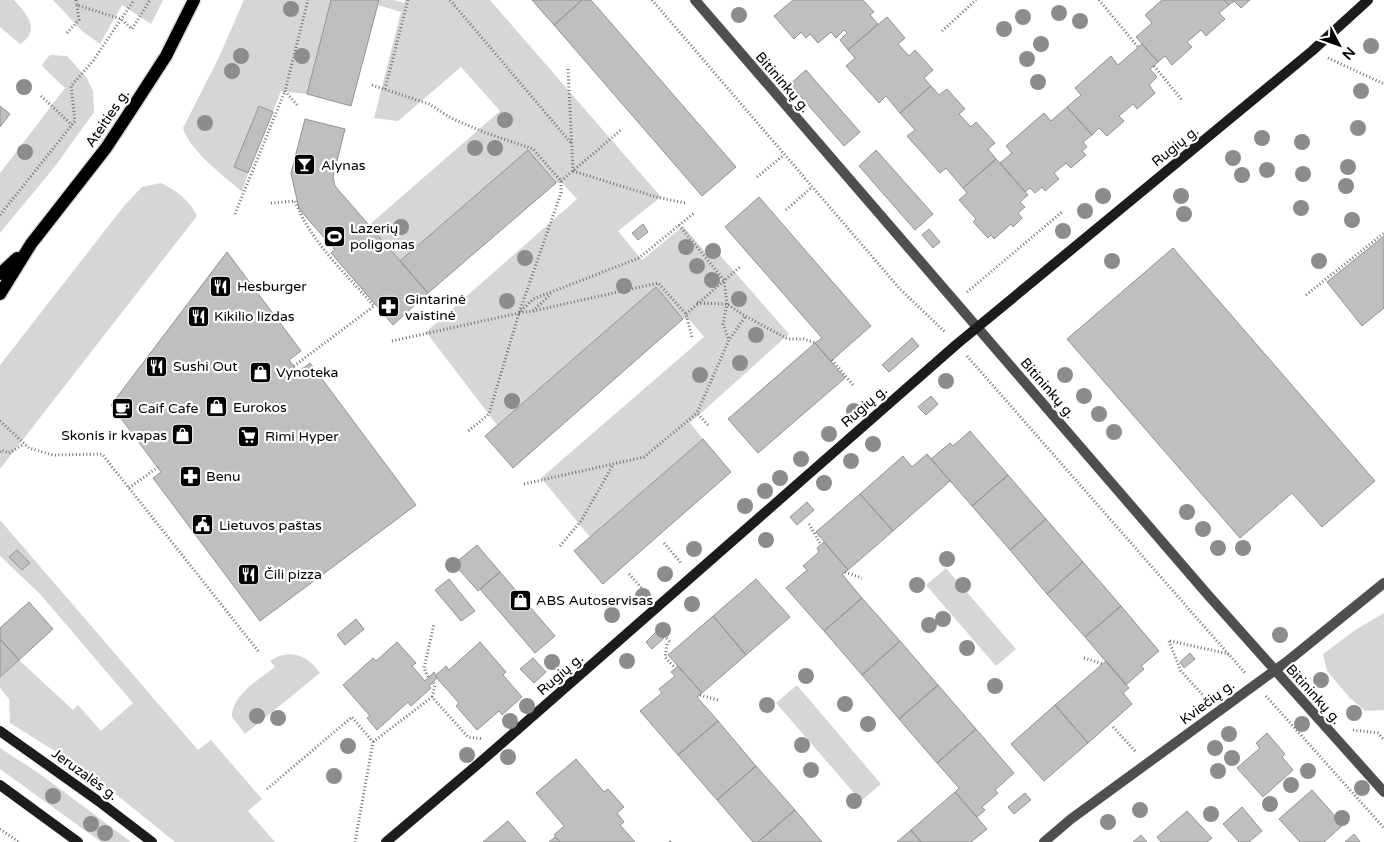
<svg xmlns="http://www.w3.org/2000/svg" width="1384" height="842" font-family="'Varela Round',sans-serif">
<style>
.green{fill:#d6d6d6}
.building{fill:#bfbfbf;stroke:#939393}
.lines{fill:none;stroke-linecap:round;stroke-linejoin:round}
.primary-casing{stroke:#dbdbdb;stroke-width:15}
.path{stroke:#717171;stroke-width:3;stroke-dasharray:1 2.5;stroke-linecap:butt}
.street{stroke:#4f4f4f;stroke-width:10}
.secondary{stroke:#1c1c1c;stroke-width:10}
.primary{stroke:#000;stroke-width:12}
.tree{fill:#8c8c8c}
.labels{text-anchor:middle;stroke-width:4.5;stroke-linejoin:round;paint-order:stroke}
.street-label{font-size:14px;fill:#000;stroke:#fff}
.poi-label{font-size:14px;fill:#000;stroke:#fff;text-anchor:start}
</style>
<rect width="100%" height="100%" fill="#fff"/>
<path class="green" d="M0,0h14c12,13 28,30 6,44l-20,-17z
M53,0h110l-12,24 -29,-19 -22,39 -18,-13z
M244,0h87l-24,94 -26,-3 -8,21 -14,-6 -25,61 14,6 -6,19c-18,-16 -52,-41 -59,-64l36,-71z
M379,0h15l10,3 1,-3h85l171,197 -43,34 24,29 41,-34 28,33 7,-6 71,81 -99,89 13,16 -113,98 -49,-59 163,-141 -15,-18h-6l-27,-31 -159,137 -71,-93 151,-133 -15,-16h-6l-28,-32 -128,110 -31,-36 131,-114 -39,-44 -63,54 -24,-3 27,-106 -23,-7z
M50,55l17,1 20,22 6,13 1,21 -38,53 -56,68v-60l65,-85 -23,-22 2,-4z
M161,183c16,8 28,17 36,33l-197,253v-104l124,-159 18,-19z
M0,520l198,230 13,-10 51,59 -14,12 27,31h-100l-52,-42 -60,-44 -53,-33 -1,-24 -9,-11v-11l19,-17 54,50 5,-5 23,26 32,-28 -93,-109 -40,-38z
M946,568l70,81 -20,17 -70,-81z
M1384,613v97l-19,1 -16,-14 -22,-26 -4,-17 32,-24z
M289,654c15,1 22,7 31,19l-75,61 -13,-17c0,-23 27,-37 43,-50l-5,-6 9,-5z
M797,685l84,99 -20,17 -85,-98z
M0,748l40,26 91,68h-30l-101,-73z"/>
<path class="building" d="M331,0h48l-28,106 -44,-12z
M532,0h50l-28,25z
M582,0h9l145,167 -34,29 -148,-171z
M793,0h70l11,12 -4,3 8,9 -30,26 -8,-10 7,-7 -3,-3 -8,8 -5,-6 -13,11 -8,-9 -4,4 -5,-6 -7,7 -20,-23z
M1162,0h62l5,5 -10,8 6,6 -19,17 -5,-6 -14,12 5,5 -20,18 -7,-9 -7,6 -22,-25 16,-14 -7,-8z
M1224,0h26l-9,8 -7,-7 -5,4z
M887,17l18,21 -7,6 11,12 6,-6 18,20 -9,8 7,8 -31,27 -14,-17 -7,7 -33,-37 9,-8 -7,-8z
M1142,44l16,18 -8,7 7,8 -8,8 6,8 -18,16 -4,-5 -14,12 5,5 -17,15 -8,-8 -7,7 -25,-28 14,-12 -6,-7 36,-32 7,9z
M806,70l54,62 -16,14 -54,-62z
M931,86l8,9 8,-6 18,20 -6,5 12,13 5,-5 19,21 -7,6 8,10 -33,29 -17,-20 -6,5 -33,-37 8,-6 -15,-17z
M0,106l10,8 -10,13z
M259,106l14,6 -25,61 -14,-6z
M1067,107l25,28 -9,7 4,5 -5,4 4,4 -15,13 -5,-5 -12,10 5,6 -14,12 -3,-4 -7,6 -5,-5 -5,4 -25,-29 12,-10 -6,-7 38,-33 7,8z
M305,119l40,10 -12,48 2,9 93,107 -35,32 -62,-72 4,-3 -36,-41 -8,-36z
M528,150l28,33 -128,110 -28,-32z
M876,150l57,64 -18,16 -56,-64z
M996,159l32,36 -8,7 5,5 -7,6 4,5 -9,9 -2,-3 -17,15 -3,-4 -3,3 -15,-16 3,-3 -17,-19 8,-7 -4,-5z
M759,197l112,129 -40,35 -16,-18 7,-5 -97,-111z
M643,224l5,8 -10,8 -6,-7z
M929,229l11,13 -7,6 -11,-13z
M1384,236v72l-22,18 -35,-44z
M1173,248l202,233 -53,46 -30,-34 -52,45 -173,-199z
M227,252l74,99 -12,9 9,12 12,-9 106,142 -156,116 -107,-143 8,-6 -50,-67z
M656,287l27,32 -170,149 -28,-32z
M912,338l7,8 -30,26 -7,-7z
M815,343l30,35 -87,75 -30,-34z
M931,396l7,8 -12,11 -8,-8z
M970,431l38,44 -36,31 -41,-47 19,-16 3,3z
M703,439l28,33 -128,112 -29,-33z
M927,454l23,27 -57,50 -33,-37 43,-38 9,11z
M1008,475l38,44 -36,31 -38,-44z
M860,494l33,37 -45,39 -32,-38z
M807,502l7,8 -17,15 -7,-8z
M1046,519l37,43 -36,32 -37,-44z
M824,542l24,28 -6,4 20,24 -38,33 -38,-43 21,-18 -4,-4 16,-14 -2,-4z
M477,545l23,27 -22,19 -24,-27z
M17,550l13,13 -8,7 -13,-13z
M1083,562l38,44 -36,31 -38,-43z
M500,572l55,64 -20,17 -55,-64z
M449,579l26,32 -14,10 -26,-31z
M756,579l34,38 -44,38 -33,-39z
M862,598l38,43 -38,34 -38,-44z
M29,602l24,27 -34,31 -19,-21v-11z
M1121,606l38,45 -18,15 3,3 -18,16 -41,-48z
M713,616l33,39 -44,38 -34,-38z
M356,619l8,10 -19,16 -8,-10z
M657,631l7,7 -12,11 -6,-7z
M0,639l19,21 -19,17z
M900,641l38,44 -39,34 -37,-44z
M397,642l19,21 -4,3 13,15 9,-9 3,6 -8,8 2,2 -20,18 -3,-4 -31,28 -10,-12 3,-2 -27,-31 30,-27 3,3z
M480,642l26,30 -3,3 19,22 -20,18 -3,-4 -22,19 -21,-24 3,-3 -24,-27 11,-10 3,4z
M1190,653l5,6 -11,9 -4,-6z
M533,658l13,14 -12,11 -14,-14z
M1106,661l23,27 -6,5 9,11 -44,39 -33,-38z
M678,666l24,27 -5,4 21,24 -40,34 -38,-44 22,-18 -3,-4 16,-13 -4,-4z
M938,685l38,44 -39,34 -38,-44z
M1055,705l33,38 -44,38 -33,-37z
M718,721l38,45 -39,34 -39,-45z
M976,729l38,44 -19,17 3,3 -16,14 3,3 -8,7 -22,-25 4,-4 -22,-25z
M1267,733l18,21 -3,3 11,13 -30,27 -26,-29 23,-20 -4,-5z
M576,759l28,33 4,-3 16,18 -7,6 7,9 -4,3 15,17h-75l-6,-7 10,-9 -28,-33z
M756,766l39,44 -37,32h-5l-36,-42z
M1312,790l31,35 -19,17h-24l-21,-23z
M955,792l32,37 -16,13h-50l-10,-12z
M1025,793l6,7 -17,14 -6,-7z
M1242,807l20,24 -13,11h-10l-16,-18z
M795,810l27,32h-64z
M1187,811l25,27 -5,4h-46l-4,-5z
M508,821l18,21h-43z
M911,830l10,12h-24z
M1354,834l6,8h-15z
M1141,835l6,7h-14z
M555,837l5,5h-11z"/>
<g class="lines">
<defs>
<path id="primary" d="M0,274l17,-16
M0,294l31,-50 75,-96 27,-41 33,-51 28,-56"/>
</defs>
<use href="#primary" class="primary-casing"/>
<path class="path" d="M76,0l1,5 44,14 11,10 18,-29
M450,0l121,143
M652,0l248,289 46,44
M1099,0l39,47
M942,31l34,-31
M67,33l12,-13 -2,-15
M1328,58l56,26
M1154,66l28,34
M568,69l5,102
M372,85l57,19 22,14 35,15 47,16 28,32v12l-42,120 -30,101 -22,18
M385,89l23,-89
M41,96l31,29
M297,105l-12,-14 23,-91
M573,171l83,26 29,6
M757,177l27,-22
M561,181l60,-51
M271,203l24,-2c15,40 51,73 79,105l-80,60
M786,210l26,-23
M235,214l50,-123
M0,215l75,-94 -4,-35 22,-25 41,-61
M679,225l45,55 3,24 -4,20 6,16
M967,292l95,-80
M1306,295l78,-62
M697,303l30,1 18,12 43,23h16l12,4
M533,311l125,-28 28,31 6,23
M519,313l14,-2 18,-17
M686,314l55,-48
M392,341l127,-28 14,-14 106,-41 55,-45
M967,356l278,317
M832,360l21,25
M0,421l29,27 24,7 49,-1 157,198
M708,425l-11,-12 32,-73 16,-23
M0,452l2,-2 7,3 15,-9
M524,484l120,-27 53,-44
M129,488l29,-21
M809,524l12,21
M664,543l18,21
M560,546l21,-25 32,-56
M845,572l17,6
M629,574l18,20
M657,628l13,14
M1169,641l12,30 27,30
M1170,641l59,13
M667,644l-2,13 10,11
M1084,658l19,6
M428,677l-4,-9 10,-44
M700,695l18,5
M1266,696l118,132
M432,697l3,-12 -2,-3
M1113,727l23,25
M1353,730l25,3 6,7
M373,742l59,-45 36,40 15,2
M267,789l85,-72 21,25 -18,100
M0,829l19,13
M670,842l1,-2"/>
<path class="street" d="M695,0l513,595 176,197
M1044,842l27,-23 218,-159 95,-77"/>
<path class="secondary" d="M0,731l101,72 51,39
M0,785l78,57
M386,842l91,-77 480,-421 355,-293 56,-51"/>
<use href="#primary" class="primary"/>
</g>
<g class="tree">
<circle cx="291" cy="9" r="8"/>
<circle cx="1059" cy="13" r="8"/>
<circle cx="739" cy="15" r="8"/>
<circle cx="1023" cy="17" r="8"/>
<circle cx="1080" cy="21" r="8"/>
<circle cx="1004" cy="29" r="8"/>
<circle cx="1041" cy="44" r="8"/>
<circle cx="1371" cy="46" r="8"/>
<circle cx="241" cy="56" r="8"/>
<circle cx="302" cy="56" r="8"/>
<circle cx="1027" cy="59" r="8"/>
<circle cx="232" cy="71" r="8"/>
<circle cx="1038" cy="82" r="8"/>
<circle cx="24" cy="87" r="8"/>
<circle cx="1361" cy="91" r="8"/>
<circle cx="505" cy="120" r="8"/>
<circle cx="205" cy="123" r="8"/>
<circle cx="1358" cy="128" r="8"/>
<circle cx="1262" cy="138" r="8"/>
<circle cx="1302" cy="142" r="8"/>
<circle cx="475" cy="148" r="8"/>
<circle cx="495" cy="148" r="8"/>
<circle cx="25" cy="152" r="8"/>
<circle cx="1233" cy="158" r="8"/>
<circle cx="1348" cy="167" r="8"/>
<circle cx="1267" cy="170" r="8"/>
<circle cx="1303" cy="174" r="8"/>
<circle cx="1242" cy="175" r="8"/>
<circle cx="1346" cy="186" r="8"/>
<circle cx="1103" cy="196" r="8"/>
<circle cx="1181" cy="196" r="8"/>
<circle cx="1301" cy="208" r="8"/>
<circle cx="1085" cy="211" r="8"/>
<circle cx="1184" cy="214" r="8"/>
<circle cx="1352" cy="220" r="8"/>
<circle cx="401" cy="227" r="8"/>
<circle cx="1063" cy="231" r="8"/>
<circle cx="686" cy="247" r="8"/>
<circle cx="713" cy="251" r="8"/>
<circle cx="525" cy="258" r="8"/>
<circle cx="1112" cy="261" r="8"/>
<circle cx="1319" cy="261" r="8"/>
<circle cx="697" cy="266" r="8"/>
<circle cx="712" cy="280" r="8"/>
<circle cx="624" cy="286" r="8"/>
<circle cx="739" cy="299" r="8"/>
<circle cx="507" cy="301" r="8"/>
<circle cx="756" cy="335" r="8"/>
<circle cx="740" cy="363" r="8"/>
<circle cx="700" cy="375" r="8"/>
<circle cx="1065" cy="375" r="8"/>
<circle cx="946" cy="381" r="8"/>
<circle cx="1084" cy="396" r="8"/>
<circle cx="512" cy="401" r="8"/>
<circle cx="854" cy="411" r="8"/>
<circle cx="1099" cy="414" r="8"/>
<circle cx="1114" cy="432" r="8"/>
<circle cx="829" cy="434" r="8"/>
<circle cx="873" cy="444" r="8"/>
<circle cx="801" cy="459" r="8"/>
<circle cx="851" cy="461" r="8"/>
<circle cx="780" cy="478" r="8"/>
<circle cx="824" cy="483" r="8"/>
<circle cx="765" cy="491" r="8"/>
<circle cx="745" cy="506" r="8"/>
<circle cx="1187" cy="512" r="8"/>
<circle cx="1203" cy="529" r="8"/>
<circle cx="766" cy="540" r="8"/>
<circle cx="1218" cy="548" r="8"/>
<circle cx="1243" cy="548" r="8"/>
<circle cx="694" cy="549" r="8"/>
<circle cx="947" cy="559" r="8"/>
<circle cx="453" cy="565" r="8"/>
<circle cx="665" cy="574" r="8"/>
<circle cx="917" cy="585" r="8"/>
<circle cx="963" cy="585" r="8"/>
<circle cx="643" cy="596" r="8"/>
<circle cx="692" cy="604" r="8"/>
<circle cx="612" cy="615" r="8"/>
<circle cx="943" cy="619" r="8"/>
<circle cx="929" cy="625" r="8"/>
<circle cx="663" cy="630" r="8"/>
<circle cx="1280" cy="635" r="8"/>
<circle cx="967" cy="648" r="8"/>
<circle cx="627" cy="661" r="8"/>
<circle cx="552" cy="662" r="8"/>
<circle cx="806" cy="676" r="8"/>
<circle cx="1321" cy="680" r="8"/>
<circle cx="995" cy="686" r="8"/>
<circle cx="845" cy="704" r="8"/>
<circle cx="767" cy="705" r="8"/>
<circle cx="527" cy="706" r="8"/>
<circle cx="1354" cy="713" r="8"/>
<circle cx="257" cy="716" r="8"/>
<circle cx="278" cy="718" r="8"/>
<circle cx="510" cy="721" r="8"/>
<circle cx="868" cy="724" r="8"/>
<circle cx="1302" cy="724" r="8"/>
<circle cx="1229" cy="734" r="8"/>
<circle cx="802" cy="745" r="8"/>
<circle cx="348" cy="746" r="8"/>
<circle cx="1215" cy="748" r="8"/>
<circle cx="467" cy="755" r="8"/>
<circle cx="508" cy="757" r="8"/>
<circle cx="1232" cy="758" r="8"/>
<circle cx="811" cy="770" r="8"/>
<circle cx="1218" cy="771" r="8"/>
<circle cx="1308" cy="771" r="8"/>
<circle cx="334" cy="776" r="8"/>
<circle cx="1291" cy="785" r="8"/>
<circle cx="1362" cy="788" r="8"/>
<circle cx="53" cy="796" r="8"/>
<circle cx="854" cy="801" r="8"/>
<circle cx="1270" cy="804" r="8"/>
<circle cx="1140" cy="810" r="8"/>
<circle cx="1211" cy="814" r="8"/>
<circle cx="1342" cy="818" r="8"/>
<circle cx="1108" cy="822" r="8"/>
<circle cx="91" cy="824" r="8"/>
<circle cx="105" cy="833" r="8"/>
</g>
<defs>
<symbol id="bar-square" viewBox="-11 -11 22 22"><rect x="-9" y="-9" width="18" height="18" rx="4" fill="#000" stroke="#fff"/><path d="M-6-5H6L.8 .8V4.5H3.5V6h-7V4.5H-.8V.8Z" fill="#fff"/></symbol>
<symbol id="stadium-square" viewBox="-11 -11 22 22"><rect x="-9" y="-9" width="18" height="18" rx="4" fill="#000" stroke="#fff"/><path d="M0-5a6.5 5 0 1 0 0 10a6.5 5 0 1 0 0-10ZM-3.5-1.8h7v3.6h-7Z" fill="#fff"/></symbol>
<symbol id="restaurant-square" viewBox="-11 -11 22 22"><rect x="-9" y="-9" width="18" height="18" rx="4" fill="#000" stroke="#fff"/><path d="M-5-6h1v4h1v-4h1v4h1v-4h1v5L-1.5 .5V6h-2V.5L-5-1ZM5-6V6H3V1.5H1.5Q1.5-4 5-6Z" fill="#fff"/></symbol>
<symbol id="pharmacy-square" viewBox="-11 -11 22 22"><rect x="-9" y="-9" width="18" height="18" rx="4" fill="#000" stroke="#fff"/><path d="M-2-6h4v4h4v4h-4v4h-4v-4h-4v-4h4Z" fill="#fff"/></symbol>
<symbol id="shop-square" viewBox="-11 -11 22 22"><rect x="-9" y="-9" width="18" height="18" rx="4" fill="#000" stroke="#fff"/><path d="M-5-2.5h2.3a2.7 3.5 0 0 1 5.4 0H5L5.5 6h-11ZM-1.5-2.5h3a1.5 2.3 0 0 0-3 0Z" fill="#fff"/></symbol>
<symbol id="cafe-square" viewBox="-11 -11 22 22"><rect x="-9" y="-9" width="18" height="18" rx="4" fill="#000" stroke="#fff"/><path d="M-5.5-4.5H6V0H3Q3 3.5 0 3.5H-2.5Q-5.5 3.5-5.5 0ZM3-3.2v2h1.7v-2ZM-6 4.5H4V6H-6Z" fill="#fff"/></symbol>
<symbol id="supermarket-square" viewBox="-11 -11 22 22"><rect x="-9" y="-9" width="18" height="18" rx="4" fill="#000" stroke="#fff"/><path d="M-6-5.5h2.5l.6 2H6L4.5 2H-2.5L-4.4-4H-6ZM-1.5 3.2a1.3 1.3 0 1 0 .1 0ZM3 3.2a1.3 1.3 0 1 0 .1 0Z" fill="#fff"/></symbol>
<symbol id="civic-square" viewBox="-11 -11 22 22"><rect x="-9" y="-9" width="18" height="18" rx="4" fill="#000" stroke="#fff"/><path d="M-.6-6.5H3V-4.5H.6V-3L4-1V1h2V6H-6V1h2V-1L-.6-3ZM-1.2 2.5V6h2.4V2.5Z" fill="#fff"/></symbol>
</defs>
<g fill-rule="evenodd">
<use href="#bar-square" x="292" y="152" width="25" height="25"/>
<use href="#stadium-square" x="322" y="224" width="25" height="25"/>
<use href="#restaurant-square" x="208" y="274" width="25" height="25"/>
<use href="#pharmacy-square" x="376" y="294" width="25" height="25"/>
<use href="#restaurant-square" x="186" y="304" width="25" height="25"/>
<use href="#restaurant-square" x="144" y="354" width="25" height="25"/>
<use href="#shop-square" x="248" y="360" width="25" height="25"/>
<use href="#shop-square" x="204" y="394" width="25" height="25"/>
<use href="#cafe-square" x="110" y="396" width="25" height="25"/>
<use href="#shop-square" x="170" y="422" width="25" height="25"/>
<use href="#supermarket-square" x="236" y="424" width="25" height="25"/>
<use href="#pharmacy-square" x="178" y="464" width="25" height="25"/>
<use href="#civic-square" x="190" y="512" width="25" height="25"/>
<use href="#restaurant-square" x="236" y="562" width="25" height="25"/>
<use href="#shop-square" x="508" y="588" width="25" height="25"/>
</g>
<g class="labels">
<g class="street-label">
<text transform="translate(783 82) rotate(49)" y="5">Bitininkų g.</text>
<text transform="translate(107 118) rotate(-56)" y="5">Ateities g.</text>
<text transform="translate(1175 146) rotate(-39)" y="5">Rugių g.</text>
<text transform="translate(1048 388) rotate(49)" y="5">Bitininkų g.</text>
<text transform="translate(864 406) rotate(-41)" y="5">Rugių g.</text>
<text transform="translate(560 674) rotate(-41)" y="5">Rugių g.</text>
<text transform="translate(1314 694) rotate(48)" y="5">Bitininkų g.</text>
<text transform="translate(1207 702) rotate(-37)" y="5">Kviečių g.</text>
<text transform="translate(85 774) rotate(36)" y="5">Jeruzalės g.</text>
</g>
<g class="poi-label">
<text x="321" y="170">Alynas</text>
<text x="350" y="233">Lazerių<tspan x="350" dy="16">poligonas</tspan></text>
<text x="237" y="291">Hesburger</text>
<text x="405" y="304">Gintarinė<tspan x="405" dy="16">vaistinė</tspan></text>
<text x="214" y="321">Kikilio lizdas</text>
<text x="173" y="371">Sushi Out</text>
<text x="276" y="377">Vynoteka</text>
<text x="233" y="412">Eurokos</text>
<text x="138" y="413">Caif Cafe</text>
<text x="167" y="440" text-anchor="end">Skonis ir kvapas</text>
<text x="265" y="441">Rimi Hyper</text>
<text x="206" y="481">Benu</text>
<text x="219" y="530">Lietuvos paštas</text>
<text x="264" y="579">Čili pizza</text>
<text x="536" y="605">ABS Autoservisas</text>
</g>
</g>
<g transform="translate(1339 45) rotate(131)" stroke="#ffffff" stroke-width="4" paint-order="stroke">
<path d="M0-4L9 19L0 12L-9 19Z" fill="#000000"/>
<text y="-8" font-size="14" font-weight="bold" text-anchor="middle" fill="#000000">N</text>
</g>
</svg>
